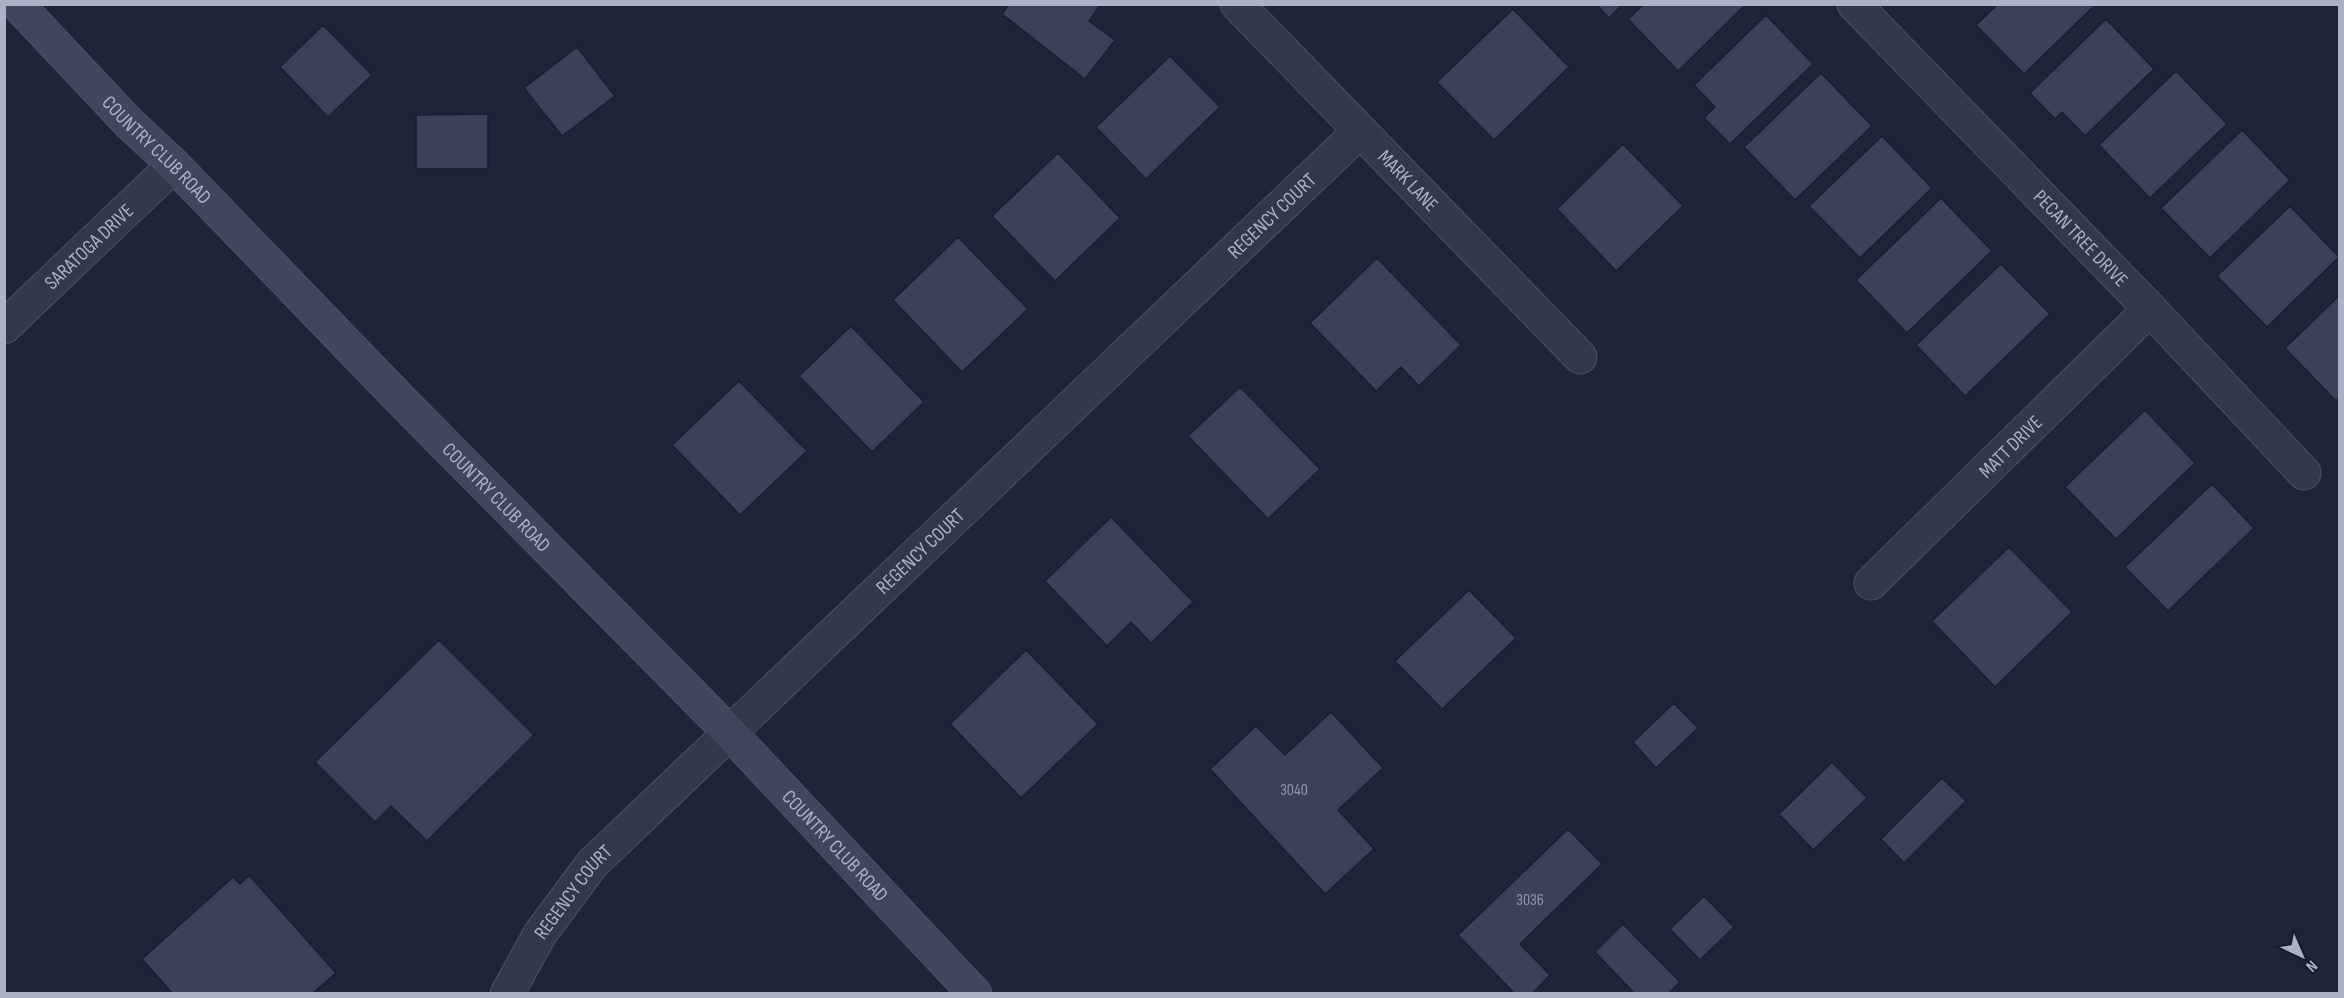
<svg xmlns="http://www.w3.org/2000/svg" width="2344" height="998" font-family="'Sofia Sans Condensed',sans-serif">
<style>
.building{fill:#3a4259;stroke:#1a1f2f;stroke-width:1.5}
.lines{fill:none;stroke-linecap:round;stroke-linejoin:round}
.minor-casing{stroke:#4c5264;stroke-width:35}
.secondary-casing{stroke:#4c5264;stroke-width:35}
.minor{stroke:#323848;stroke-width:33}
.secondary{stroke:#40465c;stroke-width:33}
.labels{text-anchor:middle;stroke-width:4.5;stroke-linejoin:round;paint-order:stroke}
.number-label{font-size:16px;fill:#9096ab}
.street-label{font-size:20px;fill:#acb2c6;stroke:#181d2d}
</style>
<rect width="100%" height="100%" fill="#1e2538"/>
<path class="building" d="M1009,4h92l-12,17 26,19 -30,39 -83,-65z
M1596,4h27l-14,14z
M1644,4h102l-68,67 -50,-52z
M1998,4h98l-72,70 -48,-49z
M1513,9l56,58 -75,73 -57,-58z
M1766,15l47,49 -83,80 -26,-26 11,-11 -21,-22z
M2106,19l48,50 -69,67 -23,-24 -7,7 -25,-26z
M323,25l49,50 -44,42 -48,-50z
M577,47l38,49 -53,40 -38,-48z
M1170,56l50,51 -74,72 -50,-52z
M2176,71l51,53 -77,74 -51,-53z
M1821,73l51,53 -77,74 -51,-53z
M488,114v55h-72v-54z
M2242,130l48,50 -80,78 -49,-50z
M1882,136l50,52 -72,70 -51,-52z
M1623,144l60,62 -67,65 -59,-62z
M1058,153l62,65 -65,63 -63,-65z
M1941,198l51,53 -85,82 -51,-53z
M2290,206l49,51 -72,70 -50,-51z
M958,237l70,72 -66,63 -69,-72z
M1377,258l84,87 -42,41 -18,-19 -25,24 -66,-68z
M2001,264l49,50 -85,82 -49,-51z
M2340,295v102l-4,4 -51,-53z
M851,326l73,76 -52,50 -73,-76z
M739,381l68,70 -67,64 -68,-70z
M1240,387l80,82 -52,50 -80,-83z
M2145,410l50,53 -79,76 -51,-52z
M2212,484l42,44 -86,83 -43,-44z
M1111,517l82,85 -42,41 -20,-21 -24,24 -62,-65z
M2009,547l63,65 -77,75 -63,-66z
M1469,590l47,48 -74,71 -47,-48z
M439,640l95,95 -107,106 -36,-35 -16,16 -60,-60z
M1026,650l72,74 -77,74 -71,-74z
M1674,703l24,25 -42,40 -23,-26z
M1331,712l52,56 -45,42 36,39 -49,45 -115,-125 46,-43 29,29z
M1832,762l35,36 -54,52 -34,-36z
M1942,778l24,23 -62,62 -23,-24z
M1568,829l34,35 -82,80 30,31 -18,19h-17l-57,-59z
M249,875l87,98 -24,21h-139l-31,-35 91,-82 7,7z
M1704,896l30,31 -34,33 -30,-31z
M1623,924l57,58 -12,12h-33l-40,-42z"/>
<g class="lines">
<defs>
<g id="minor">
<path id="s1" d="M1237,4l343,353"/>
<path id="s2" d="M1854,4l296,305 154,164"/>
<path id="s3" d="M4,327l170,-162"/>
<path id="s4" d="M1871,583l279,-274"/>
<path id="s5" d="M507,994l33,-60 52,-70 767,-732"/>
</g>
<g id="secondary">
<path id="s6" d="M17,4l112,119 45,42 224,232 332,336 245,261"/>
</g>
</defs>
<use href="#minor" class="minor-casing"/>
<use href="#secondary" class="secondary-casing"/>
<use href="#minor" class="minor"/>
<use href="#secondary" class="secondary"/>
</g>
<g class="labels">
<g class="number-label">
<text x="1294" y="795">3040</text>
<text x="1530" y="905">3036</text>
</g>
<g class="street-label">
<text dy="7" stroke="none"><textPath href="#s6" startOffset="202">COUNTRY CLUB ROAD</textPath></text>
<text dy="7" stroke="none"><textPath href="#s1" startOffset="246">MARK LANE</textPath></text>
<text dy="7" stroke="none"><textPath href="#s5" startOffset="1095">REGENCY COURT</textPath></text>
<text dy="7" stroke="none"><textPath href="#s2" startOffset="326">PECAN TREE DRIVE</textPath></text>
<text dy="7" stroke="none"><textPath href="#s3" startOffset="117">SARATOGA DRIVE</textPath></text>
<text dy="7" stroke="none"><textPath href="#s4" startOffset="195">MATT DRIVE</textPath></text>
<text dy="7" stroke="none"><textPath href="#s6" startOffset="688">COUNTRY CLUB ROAD</textPath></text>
<text dy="7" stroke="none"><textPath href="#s5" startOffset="609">REGENCY COURT</textPath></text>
<text dy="7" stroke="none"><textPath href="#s6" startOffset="1174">COUNTRY CLUB ROAD</textPath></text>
<text dy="7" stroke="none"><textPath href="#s5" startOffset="122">REGENCY COURT</textPath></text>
</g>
</g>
<rect width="2344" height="998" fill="none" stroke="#acb2c6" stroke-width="12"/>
<g transform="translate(2302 956) rotate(136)" stroke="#181d2d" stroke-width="4.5" paint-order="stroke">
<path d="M0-4.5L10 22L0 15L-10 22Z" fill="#acb2c6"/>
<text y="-9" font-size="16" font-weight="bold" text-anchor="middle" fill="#acb2c6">N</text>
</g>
</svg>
